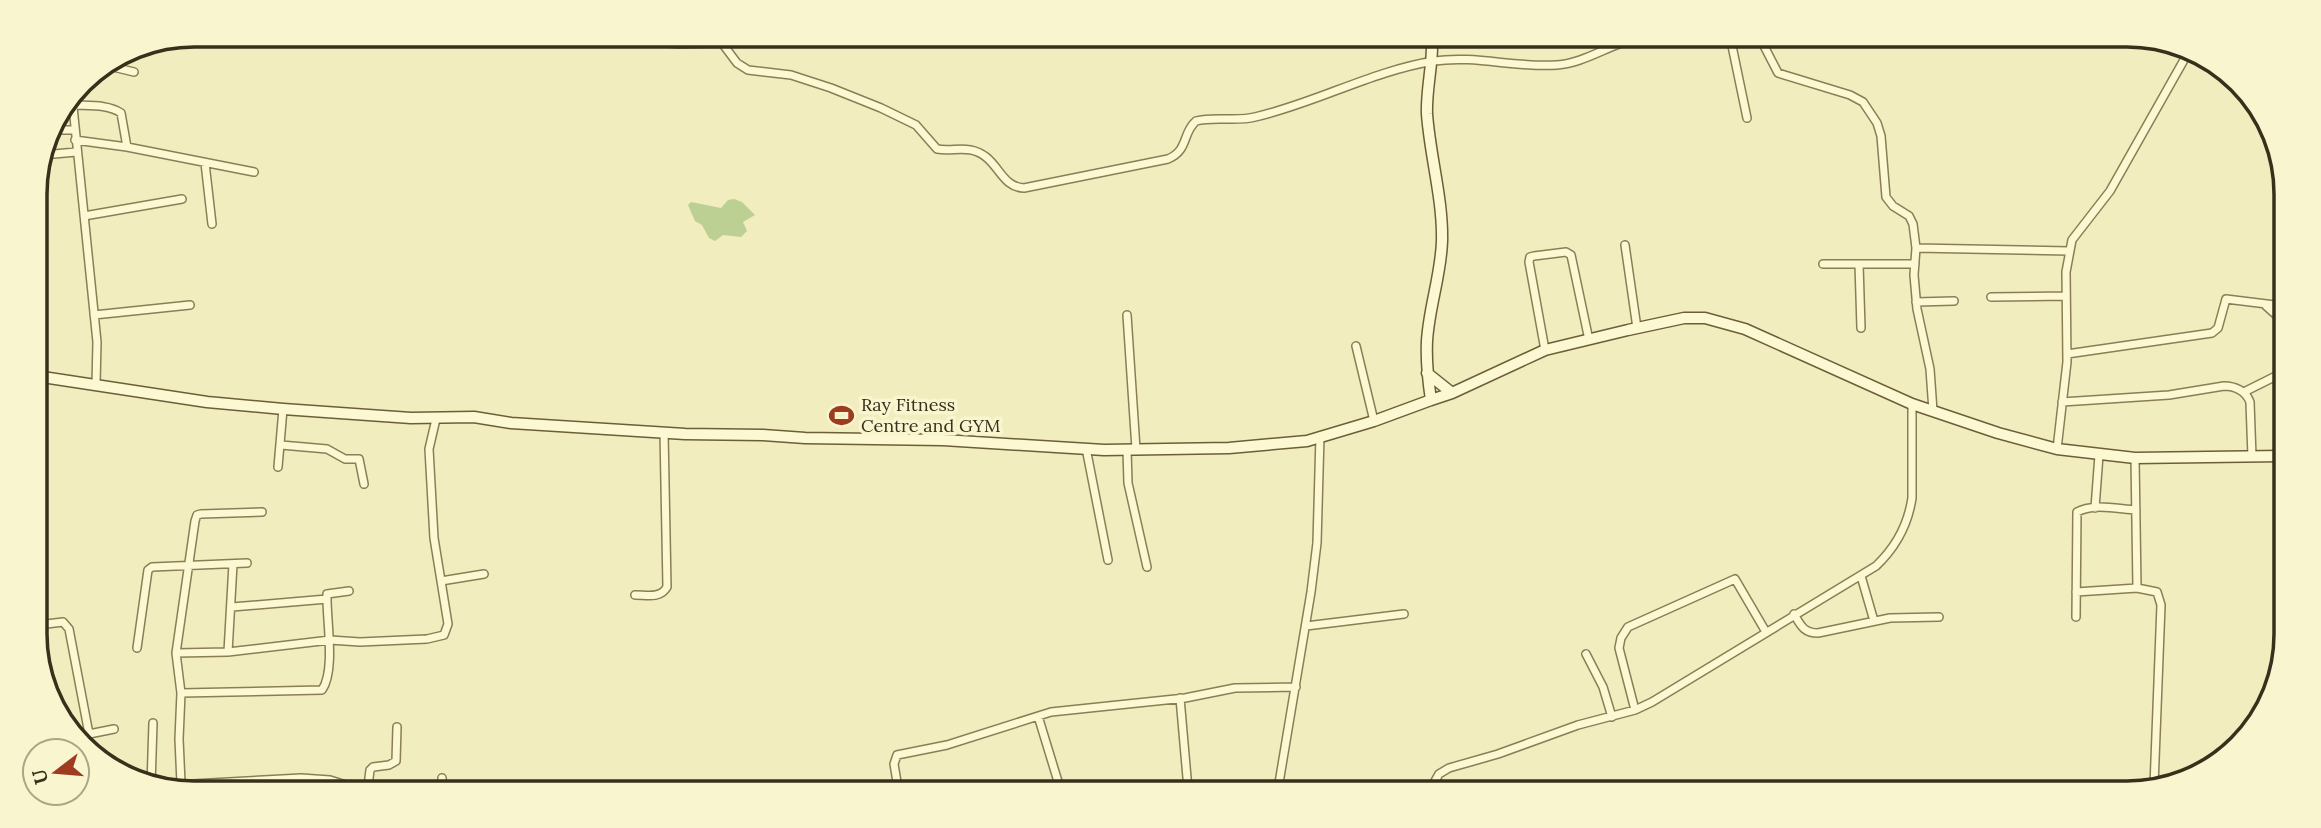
<svg xmlns="http://www.w3.org/2000/svg" width="2321" height="828" font-family="Lora,serif">
<style>
.green{fill:#bbd092}
.lines{fill:none;stroke-linecap:round;stroke-linejoin:round}
.street-casing{stroke:#8b7e56;stroke-width:10}
.secondary-casing{stroke:#6c5e39;stroke-width:13}
.street{stroke:#fbf8d2;stroke-width:7}
.secondary{stroke:#fbf8d2;stroke-width:10}
.labels{text-anchor:middle;stroke-width:7;stroke-linejoin:round;paint-order:stroke}
.poi-label{font-size:18px;fill:#39301b;stroke:#f8f5cf;text-anchor:start}
.rim{fill:none;stroke:#39301b;stroke-width:3.5}
</style>
<rect width="100%" height="100%" fill="#f1edbe"/>
<path class="green" d="M734,199l8,3 13,13 -12,7 4,9 -6,6 -18,-2 -8,6 -6,-3 -7,-13 -7,-4 -7,-16 3,-3 30,6 7,-8z"/>
<g class="lines">
<defs>
<path id="street" d="M572,37l7,4 36,-4 63,7 44,-1 15,20 11,7 43,5 40,13 50,20 35,17 21,24c17,3 33,-5 49,8 14,11 18,30 38,31l144,-29c21,-9 14,-26 28,-38 19,-5 40,1 59,-4 61,-14 117,-46 179,-56 41,-6 82,7 123,4 26,-2 47,-17 71,-24
M1731,41l16,77
M1762,42l16,31 72,22 13,7 14,21 4,13 5,61 7,9 16,10 4,8 3,24 -2,27 3,34 13,60 3,42
M105,65l29,7
M72,97l25,245 -1,42
M72,105c16,1 36,-1 49,8l6,34
M50,130h24
M75,140l52,7 127,25
M43,155l33,-3
M205,163l7,61
M84,216l98,-17
M1625,245l12,83
M1916,248l153,3
M1823,264h92
M1859,264l2,64
M1991,297l75,-1
M1916,302l38,-1
M2266,306l17,15
M94,315l96,-10
M1127,315l9,134
M1356,346l18,75
M1545,350l-16,-88 1,-5 4,-1 32,-4 5,3 18,85
M2067,354l145,-21 6,-5 8,-29 57,7
M2244,392l38,-19
M2062,402l107,-7 55,-9c11,0 22,5 26,16l2,55
M281,445l46,4 18,10h14l5,25
M1086,448l22,112
M2057,449l10,-87 -1,-90 6,-32 38,-49 79,-140
M1127,450l1,33 19,84
M2135,458l2,130 20,4 4,13 -7,181
M278,467l5,-58
M2095,508l4,-53
M1861,576l13,45
M441,581l43,-7
M2076,592l61,-4
M635,595c12,0 25,4 32,-8l-3,-155
M232,607l95,-8
M1794,614c7,12 10,19 24,19l72,-15 49,-1
M2076,617l1,-105c15,-9 41,-3 59,-2
M38,625l25,-3 6,7 20,105
M1306,626l98,-12
M137,648l11,-78 4,-3 95,-4
M228,652l5,-88
M176,653l52,-1 102,-12 30,2 67,-3 17,-4 4,-11 -14,-86 -5,-89 7,-30
M1586,654l17,33 9,30
M181,693l141,-3c14,-20 4,-72 5,-96l22,-3
M1180,698l8,91
M1635,710l-16,-62 2,-10 7,-11 107,-48 31,53
M1038,716l22,72
M77,741l12,-7 25,-5
M442,778l1,8
M181,783l-2,-44 2,-46 -5,-40 19,-132 2,-6 4,-1 61,-2
M151,785l2,-62
M174,785l127,-7 29,2 19,6
M368,786l2,-16 3,-3 16,-2 7,-4 1,-34
M898,788l-4,-24 3,-9 50,-10 104,-33 134,-14 50,-10 61,-1
M1278,789l33,-197 6,-49 3,-107
M1430,790l9,-16 10,-6 49,-14 80,-29 57,-15 17,-8 224,-136c20,-19 32,-41 36,-68v-94"/>
<path id="secondary" d="M1432,40c1,25 -6,49 -5,74 3,42 16,85 15,127 -1,34 -13,66 -15,100 -1,20 1,39 4,59l21,-7 93,-43 83,-20 56,-12h21l40,11 167,75 86,29 59,16 78,9 146,-2
M1427,373l25,20
M36,376l171,26 76,7 128,9 63,-1 37,6 174,11 78,1 42,3 138,2 161,10 125,-2 78,-7 67,-20 57,-21"/>
</defs>
<use href="#street" class="street-casing"/>
<use href="#secondary" class="secondary-casing"/>
<use href="#street" class="street"/>
<use href="#secondary" class="secondary"/>
</g>
<defs>
<symbol id="stadium-bare" viewBox="-9 -9 18 18"><path d="M0-5a6.5 5 0 1 0 0 10a6.5 5 0 1 0 0-10ZM-3.5-1.8h7v3.6h-7Z" fill="#9e3c21" stroke="#f8f5cf" stroke-width="2.5" paint-order="stroke"/></symbol>
</defs>
<g fill-rule="evenodd">
<use href="#stadium-bare" x="824" y="398" width="35" height="35"/>
</g>
<g class="labels">
<g class="poi-label">
<text x="861" y="411">Ray Fitness<tspan x="861" dy="21">Centre and GYM</tspan></text>
</g>
</g>
<path d="M0 0H2321V828H0ZM194 47H2127A147 147 0 0 1 2274 194V634A147 147 0 0 1 2127 781H194A147 147 0 0 1 47 634V194A147 147 0 0 1 194 47Z" fill="#f8f5cf" fill-rule="evenodd"/>
<path class="rim" d="M194 47H2127A147 147 0 0 1 2274 194V634A147 147 0 0 1 2127 781H194A147 147 0 0 1 47 634V194A147 147 0 0 1 194 47Z"/>
<g transform="translate(56 772) rotate(254)"><circle r="33" fill="#f8f5cf" stroke="#aca687" stroke-width="2"/>
<path d="M0-5L12 26L0 18L-12 26Z" fill="#9e3c21"/>
<text y="-10" font-size="19" font-weight="bold" text-anchor="middle" fill="#39301b">U</text>
</g>
</svg>
